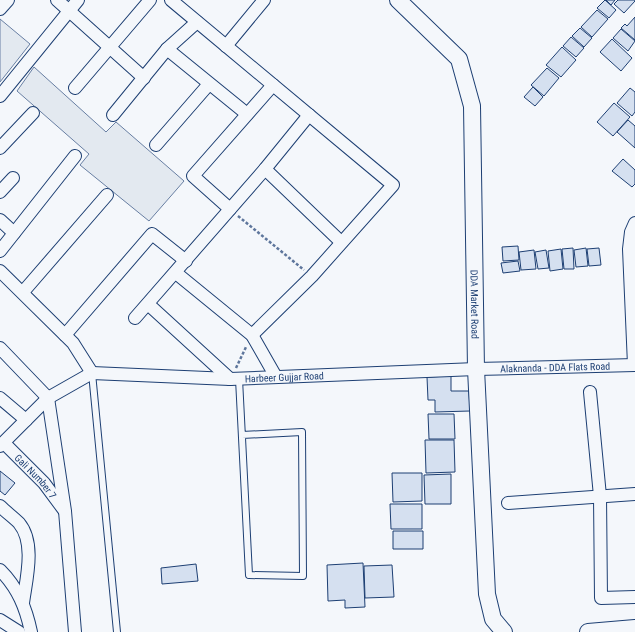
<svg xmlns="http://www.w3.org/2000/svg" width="635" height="632" font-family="'Roboto Condensed',sans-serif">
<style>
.green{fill:#e3e9f0;stroke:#687fa3}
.building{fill:#d5e0f0;stroke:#1d3f73}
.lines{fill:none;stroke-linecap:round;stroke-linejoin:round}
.lane-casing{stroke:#1d3f73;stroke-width:8}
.street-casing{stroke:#1d3f73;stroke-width:14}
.secondary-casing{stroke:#1d3f73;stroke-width:18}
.path{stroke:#5e769c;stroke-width:2.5;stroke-dasharray:3 2;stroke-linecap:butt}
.lane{stroke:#f4f7fb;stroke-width:6}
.street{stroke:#f4f7fb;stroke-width:12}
.secondary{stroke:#f4f7fb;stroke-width:16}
.labels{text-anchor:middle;stroke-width:3;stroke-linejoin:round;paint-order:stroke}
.street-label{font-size:10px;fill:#1d3f73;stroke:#f4f7fb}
</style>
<rect width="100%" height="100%" fill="#f4f7fb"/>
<path class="green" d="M0,19l30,25 -30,38z
M34,67l72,65 10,-10 68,59 -35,40 -69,-56 9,-11 -72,-63z"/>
<path class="building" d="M605,0l11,10 -7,8 -12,-10z
M606,0h9l-4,5z
M618,0h17v1l-11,12 -10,-9z
M597,10l11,9 -16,18 -11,-10z
M635,17v23l-14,-12 4,-4 2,2z
M580,28l12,10 -8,9 -12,-11z
M621,29l14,12 -7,10 -15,-13z
M571,37l13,11 -8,9 -13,-11z
M612,39l20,19 -11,13 -21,-19z
M562,47l14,13 -15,17 -15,-12z
M547,68l12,10 -15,18 -13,-11z
M533,87l10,10 -8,9 -11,-9z
M630,88l5,4v20l-3,4 -15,-13z
M614,103l16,14 -17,19 -16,-14z
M628,120l7,6v22l-18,-16z
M623,159l12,11v14l-3,3 -20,-16z
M518,246l1,14 -16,1 -1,-14z
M573,248l1,21h-10l-2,-20z
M586,248l2,18 -12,1 -2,-17z
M599,248l2,17 -12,1 -2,-17z
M561,249l2,20 -13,2 -2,-20z
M534,250l2,19 -15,1 -2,-18z
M546,250l3,18 -11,1 -3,-17z
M518,261l2,10 -17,2 -2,-10z
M451,376v15h18l1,20 -35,1v-12h-7l-1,-23z
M428,414h26l1,25h-26z
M425,440h29l1,32 -29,1z
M0,471l15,12 -10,12 -5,-4z
M392,473h30v28l-29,1z
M451,474v30h-26l-1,-29z
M390,504h32v25h-31z
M393,531h30v18h-30z
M363,563l2,44 -20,1v-8l-17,1 -1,-36z
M196,564l2,17 -36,3 -1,-16z
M392,565l2,32 -29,1 -1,-32z"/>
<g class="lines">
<defs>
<path id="lane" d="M92,373l25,259
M239,379l10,196 54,1 -1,-144 -60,3"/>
<g id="street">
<path d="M57,0l87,78"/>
<path d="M171,0l222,185 -81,91 -60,59"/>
<path d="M0,9l8,-9"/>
<path d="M226,46l38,-46"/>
<path d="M167,49l80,65"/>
<path d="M75,88l75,-88"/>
<path d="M0,96l78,-96"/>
<path d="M113,115l54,-66 30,-27"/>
<path d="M156,145l53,-61"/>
<path d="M0,148l33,-35"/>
<path d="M265,169l76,73"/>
<path d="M0,192l13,-14"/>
<path d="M230,209l-37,-33 80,-91"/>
<path d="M0,220l14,13"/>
<path d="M0,251l75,-95"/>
<path d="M0,271l73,72 19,30"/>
<path d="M176,273l76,62 24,42"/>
<path d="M23,292l84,-97"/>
<path d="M148,304l82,75"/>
<path d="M135,318l130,-149 44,-54"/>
<path d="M65,335l87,-101 34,27"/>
<path d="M0,348l48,50 17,113 10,121"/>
<path d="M634,365l-5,-116 2,-17 4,-9"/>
<path d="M590,392l10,104 1,102 34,-1"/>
<path d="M0,398l26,22"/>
<path id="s1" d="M4,443l40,40 20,27"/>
<path id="s2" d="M0,446l48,-48 44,-25 138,6 246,-10 159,-4"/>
<path d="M508,503l127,-9"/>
<path d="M0,506c6,6 13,11 19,17 17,20 7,57 4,80"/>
<path d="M0,570c18,18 26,38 31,62"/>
<path d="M0,620l19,12"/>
</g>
<g id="secondary">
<path id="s3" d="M398,0l61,59 13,47 4,263 11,225 6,25 11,13"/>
<path d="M588,632l47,-4"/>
</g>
</defs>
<use href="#lane" class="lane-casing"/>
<use href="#street" class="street-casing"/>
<use href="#secondary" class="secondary-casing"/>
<path class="path" d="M238,216l66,54
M236,368l10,-21"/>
<use href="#lane" class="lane"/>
<use href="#street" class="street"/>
<use href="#secondary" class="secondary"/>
</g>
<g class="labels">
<g class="street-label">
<text dy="4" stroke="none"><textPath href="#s3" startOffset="332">DDA Market Road</textPath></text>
<text dy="4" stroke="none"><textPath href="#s2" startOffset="582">Alaknanda - DDA Flats Road</textPath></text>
<text dy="4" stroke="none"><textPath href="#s2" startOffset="311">Harbeer Gujjar Road</textPath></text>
<text dy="4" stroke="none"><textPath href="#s1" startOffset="46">Gali Number 7</textPath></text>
</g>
</g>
</svg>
